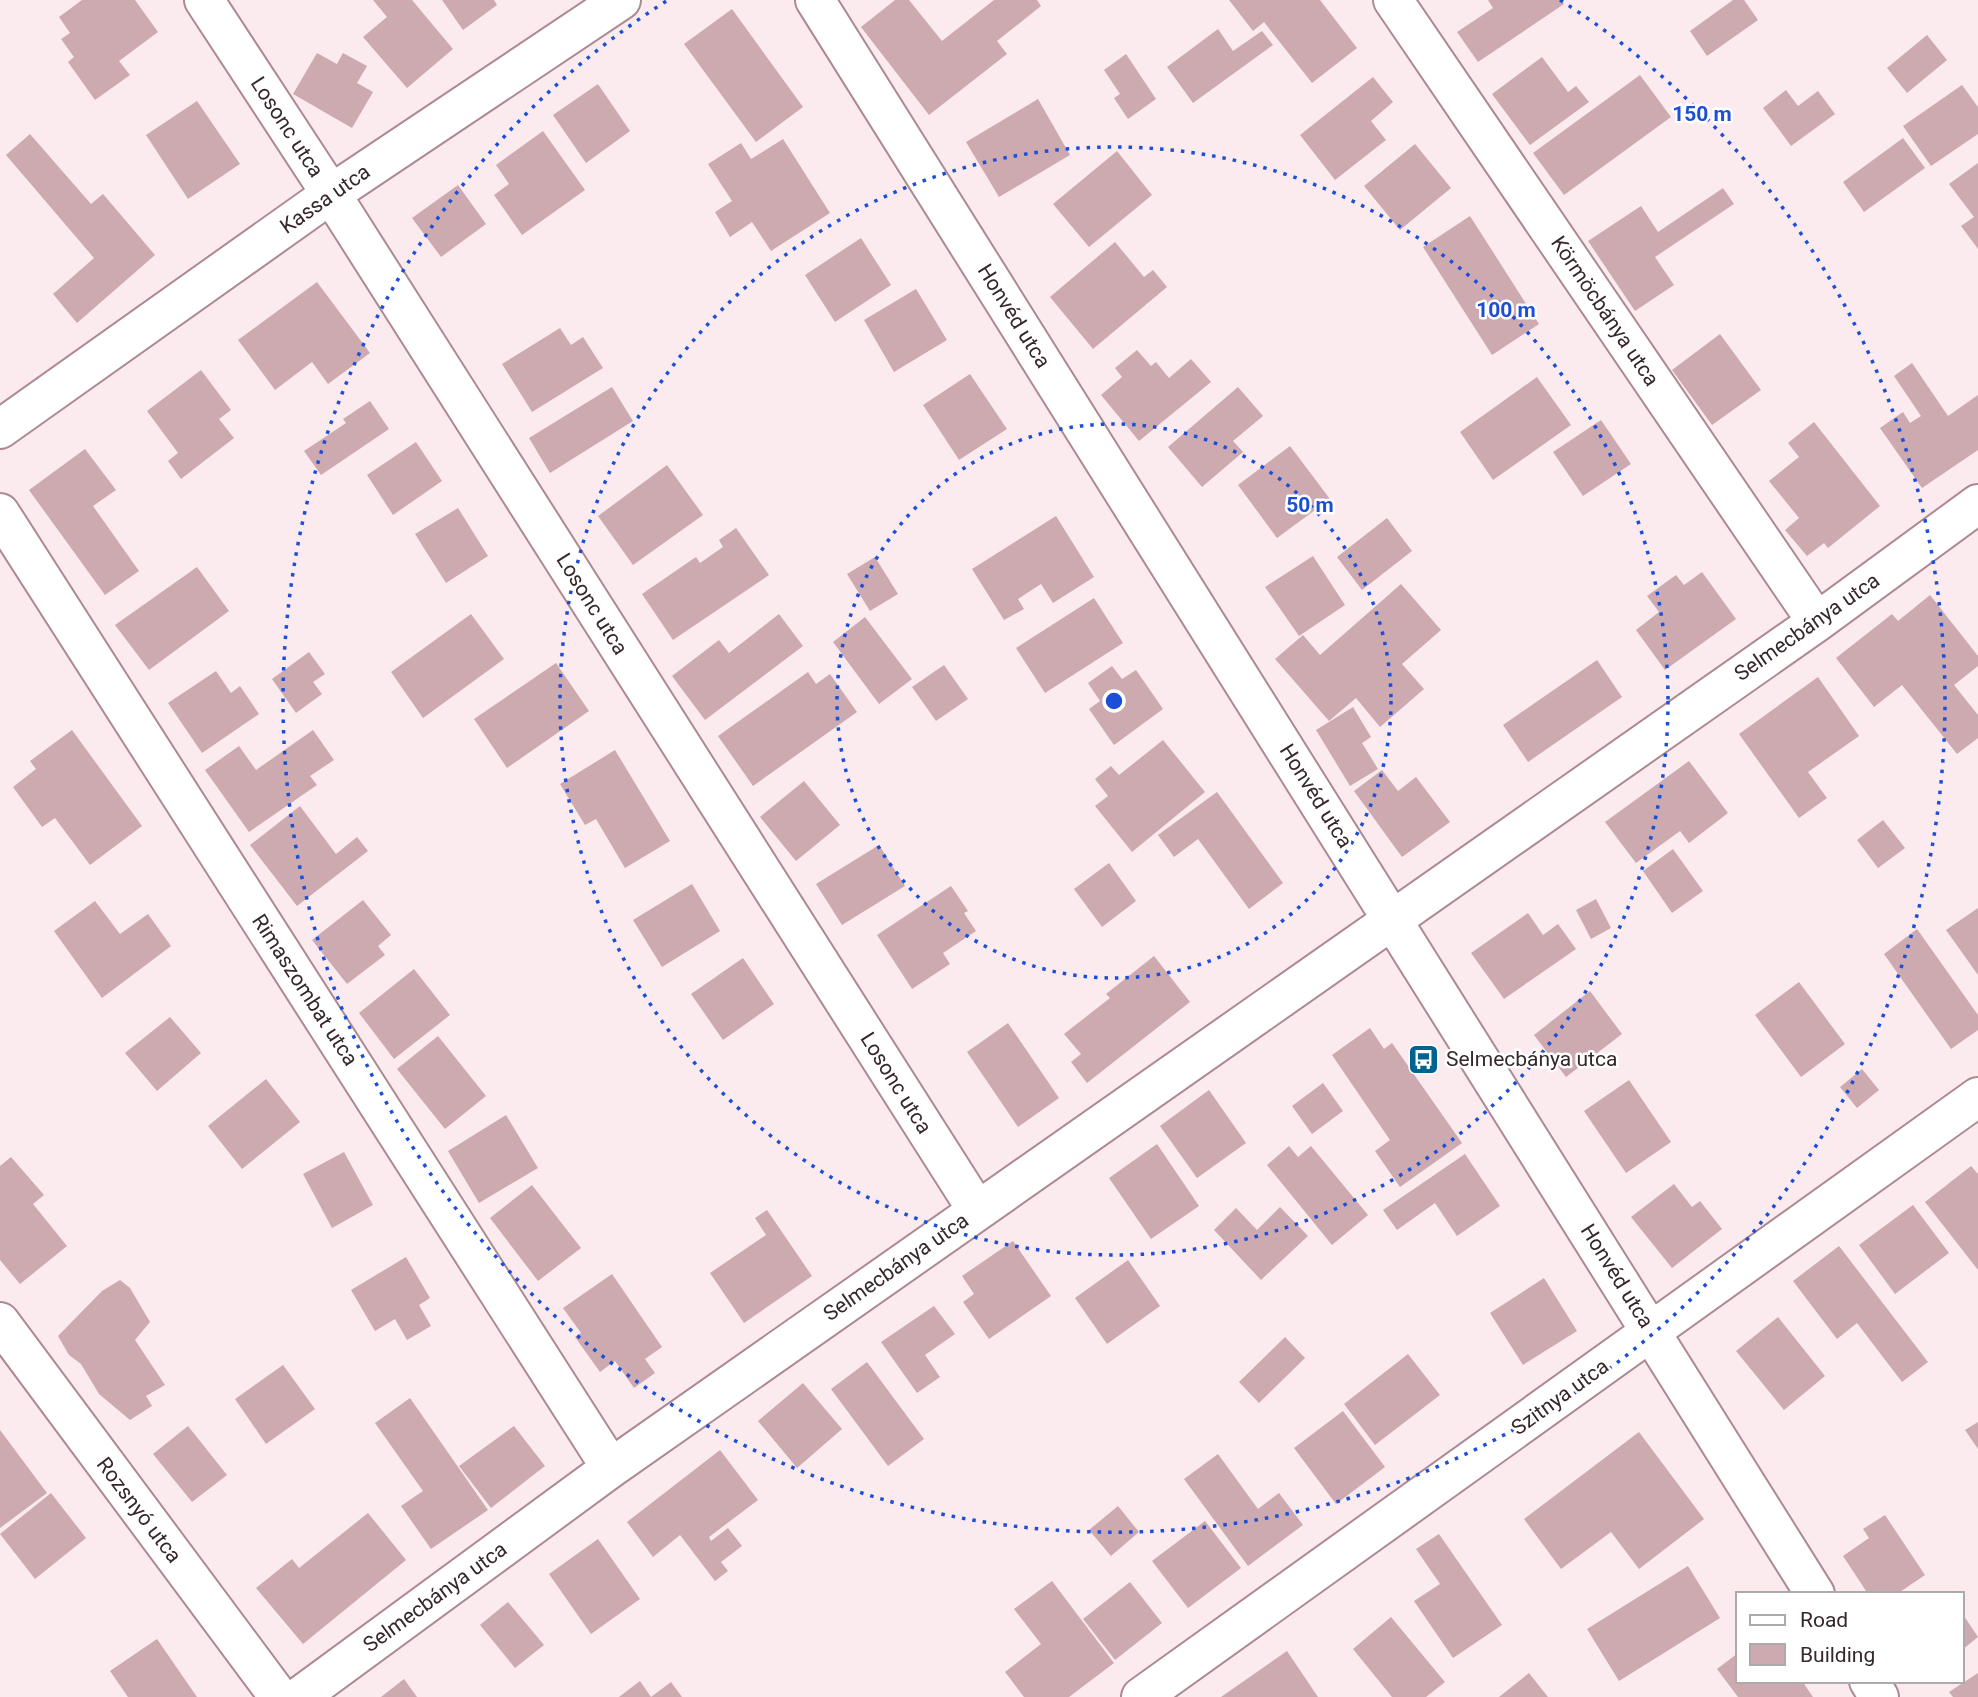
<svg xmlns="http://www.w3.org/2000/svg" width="1978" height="1697" font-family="Roboto,sans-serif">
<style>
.building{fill:#cda9b0}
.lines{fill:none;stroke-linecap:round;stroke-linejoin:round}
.minor-casing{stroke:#ad8a92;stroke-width:42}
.minor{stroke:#fff;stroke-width:38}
.ring{fill:none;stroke:#1d4ed8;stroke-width:3.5;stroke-dasharray:3.5 7}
.labels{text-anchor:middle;stroke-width:5;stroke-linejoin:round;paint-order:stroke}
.street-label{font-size:21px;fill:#35272a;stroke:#fff}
.poi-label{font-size:21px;fill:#35272a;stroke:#fff;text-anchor:start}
.centre{fill:#1d4ed8;stroke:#fff;stroke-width:3.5}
.ring-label{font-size:21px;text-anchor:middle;font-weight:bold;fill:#1d4ed8;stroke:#fff;stroke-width:5;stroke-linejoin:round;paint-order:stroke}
</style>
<rect width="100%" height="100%" fill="#fbebef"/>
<path class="building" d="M82,0h53l23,32 -39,29 11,14 -35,25 -27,-38 6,-5 -13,-18 9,-6 -11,-16z
M373,0h39l41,49 -46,39 -44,-51 24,-20z
M442,0h52l3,5 -34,25z
M895,0h14l33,41 52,-41h43l4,6 -44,35 10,13 -78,61 -68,-88z
M1229,0h91l37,48 -45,35 -48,-61 -11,9z
M1488,0h73l3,4 -86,58 -21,-30 36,-24z
M1733,0h11l14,20 -51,36 -17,-25z
M732,9l71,98 -47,35 -72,-98z
M1218,29l15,22 29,-20 11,14 -80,58 -26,-36z
M1927,35l20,25 -40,33 -20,-25z
M317,53l20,11 6,-11 24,13 -10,17 16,9 -21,36 -59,-34z
M1126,54l30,45 -28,20 -14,-21 6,-4 -16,-24z
M1542,57l26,35 8,-6 13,16 -59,43 -38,-51z
M1640,75l31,42 -107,78 -31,-42z
M1373,77l20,25 -22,19 15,19 -51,40 -35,-45z
M598,84l32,47 -44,32 -33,-48z
M1962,85l16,22v27l-47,32 -28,-40z
M1786,90l12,16 20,-15 17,23 -44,32 -28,-38z
M1038,99l32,56 -71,42 -33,-55z
M197,101l43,63 -52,35 -42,-64z
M543,131l42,59 -63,45 -28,-40 15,-11 -13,-19z
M30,134l61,70 12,-10 52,61 -78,68 -24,-29 41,-36 -88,-103z
M1903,138l22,30 -61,44 -21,-30z
M783,139l47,74 -59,38 -19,-29 -22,15 -15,-25 17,-11 -24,-37 33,-21 10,16z
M1415,144l36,44 -51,42 -36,-44z
M1117,151l35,44 -63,52 -36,-43z
M1978,163v86l-17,-23 13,-9 -25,-33z
M458,185l28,39 -45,33 -29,-39z
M1723,188l11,16 -79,53 19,28 -39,26 -47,-70 53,-35 17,26z
M1470,216l69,108 -47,31 -69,-108z
M861,238l30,47 -56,37 -30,-47z
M1115,242l29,35 9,-7 14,17 -74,62 -43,-52z
M317,282l53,71 -42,31 -16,-22 -37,28 -37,-50z
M916,289l31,51 -53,32 -30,-52z
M560,328l11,17 12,-8 20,31 -71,44 -30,-48z
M1720,334l41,56 -49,35 -40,-55z
M1137,350l14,16 5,-4 13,16 22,-19 20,23 -72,59 -38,-46 21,-18 -7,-9z
M1912,363l36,53 30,-21v55l-56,38 -42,-60 23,-16 7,11 11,-7 -27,-40z
M201,370l30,40 -12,9 15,19 -53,41 -13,-18 10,-8 -31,-42z
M970,374l37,55 -48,31 -36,-55z
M1537,377l34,48 -78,55 -33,-48z
M612,387l21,34 -83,52 -21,-35z
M1238,387l25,29 -30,25 10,11 -41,35 -34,-40z
M370,401l19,28 -68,46 -17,-24 42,-28 -3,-4z
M1601,420l30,44 -48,32 -30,-44z
M1814,422l66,84 -52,42 -4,-5 -17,13 -22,-26 14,-12 -30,-37 30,-24 -11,-14z
M416,442l26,39 -49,34 -26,-40z
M1290,446l40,53 -53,39 -39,-53z
M85,449l31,41 -23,16 46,65 -34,24 -76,-105z
M667,465l36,50 -70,50 -35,-49z
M458,508l30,48 -42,27 -31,-49z
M1056,516l38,61 -41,26 -12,-19 -23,15 6,10 -20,11 -32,-51z
M1387,518l25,33 -50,39 -25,-33z
M736,528l33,47 -96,65 -31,-46 54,-37 4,6 23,-16 -4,-7z
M1313,556l32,49 -46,31 -34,-49z
M875,557l23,37 -28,17 -23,-37z
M197,567l32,44 -80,59 -34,-45z
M1702,572l34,47 -71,51 -29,-40 23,-18 -12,-16 29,-21 8,10z
M1401,584l40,46 -39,34 22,25 -44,38 -24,-29 -27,23 -54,-62 28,-24 17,20z
M1930,595l48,61v10l-24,19 24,30v23l-21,16 -55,-69 -28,22 -38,-49 56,-44 6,7z
M1094,598l29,45 -78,50 -29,-45z
M471,614l33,45 -81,59 -32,-46z
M779,614l24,32 -98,74 -33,-44 47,-36 10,13z
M865,617l47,62 -33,25 -46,-62z
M309,652l16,22 -12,8 9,12 -26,19 -24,-34z
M1597,660l25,37 -94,65 -25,-37z
M556,663l33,48 -82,57 -33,-49z
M944,665l24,34 -32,22 -24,-34z
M1112,666l10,13 14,-9 27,39 -49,36 -25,-36 11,-8 -12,-18z
M216,671l15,22 9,-7 19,28 -57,39 -34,-50z
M808,672l8,12 14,-10 27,38 -104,74 -35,-50z
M1818,677l41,59 -51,36 19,26 -28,20 -60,-84z
M1353,707l18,30 -9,6 16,26 -28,17 -34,-56z
M72,730l70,96 -52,39 -35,-47 -13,9 -29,-40 23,-18 -6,-8z
M313,730l21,30 -24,16 7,9 -68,47 -44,-62 34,-24 17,24z
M1163,740l42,52 -73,60 -37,-46 13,-10 -13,-17 16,-13 8,9z
M615,750l55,91 -45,27 -29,-49 -11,6 -25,-41z
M1689,761l39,52 -39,30 -9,-12 -44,32 -31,-41z
M1382,770l16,21 18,-14 34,45 -48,35 -48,-66z
M804,781l36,44 -44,36 -36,-44z
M1217,792l66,91 -34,26 -51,-70 -24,18 -16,-22z
M300,806l36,48 21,-17 11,14 -71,55 -47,-61z
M1883,820l22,28 -27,20 -21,-28z
M879,845l26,41 -63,39 -26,-41z
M1673,849l30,42 -31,22 -29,-42z
M1109,863l27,38 -34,26 -28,-38z
M692,884l28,47 -58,36 -29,-47z
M951,886l17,25 -4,2 12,18 -33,22 7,11 -38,25 -35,-54z
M1596,899l15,29 -20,11 -15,-29z
M363,900l28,35 -13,11 7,9 -38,29 -35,-44z
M95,901l25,33 28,-20 23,32 -69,52 -48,-67z
M1978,908v67l-32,-45z
M1528,913l15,22 15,-11 18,25 -72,50 -33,-46z
M1917,929l61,86v15l-27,19 -67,-95z
M1154,956l36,46 -103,81 -16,-21 10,-8 -17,-20 46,-36 -4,-4z
M743,958l31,46 -51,36 -32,-46z
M414,969l36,46 -56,44 -35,-46z
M1799,982l46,62 -44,33 -46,-62z
M1590,991l32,43 -56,43 -32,-42z
M170,1017l31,36 -44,38 -32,-38z
M1008,1023l51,75 -41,29 -51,-75z
M1370,1028l14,21 8,-6 70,100 -62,44 -25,-36 15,-11 -58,-85z
M438,1036l48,60 -41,33 -48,-60z
M1862,1069l17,21 -22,18 -17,-21z
M266,1079l34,43 -58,47 -34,-43z
M1629,1080l42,62 -45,31 -42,-62z
M1323,1083l20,28 -31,23 -20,-28z
M1209,1090l37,53 -49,35 -37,-52z
M506,1115l32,53 -59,35 -31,-52z
M1157,1144l42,62 -48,33 -42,-61z
M1289,1146l9,11 13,-11 57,69 -36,30 -65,-80z
M344,1152l29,53 -41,23 -29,-54z
M1465,1154l35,52 -43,30 -22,-33 -38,27 -14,-20z
M11,1157l33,38 -11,9 34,42 -47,38 -20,-24v-94z
M1971,1166l7,8v96l-53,-68z
M1674,1184l18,23 8,-6 22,28 -50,39 -41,-51z
M532,1185l49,63 -43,33 -48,-63z
M1913,1205l36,48 -54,41 -36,-49z
M1280,1207l28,29 -47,44 -47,-50 22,-22 21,22z
M767,1210l45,66 -68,47 -34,-50 56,-38 -11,-17z
M1013,1241l38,55 -62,43 -26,-37 11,-8 -12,-18z
M1839,1246l89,116 -26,20 -45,-59 -20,16 -44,-58z
M406,1257l24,41 -11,7 12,21 -24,14 -12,-21 -20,12 -24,-41z
M1128,1260l32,46 -53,38 -32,-46z
M612,1274l50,73 -17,12 10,14 -21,15 -19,-27 -15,11 -25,-35 6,-4 -18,-25z
M1544,1278l33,53 -54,34 -33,-52z
M120,1280l10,8 20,34 -15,18 30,45 -19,11 6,10 -22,14 -31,-26 -18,-30 -12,-9 -11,-19 44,-45z
M934,1306l21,28 -30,21 15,22 -23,16 -36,-51z
M1778,1317l47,59 -41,34 -48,-59z
M1285,1337l20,21 -46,45 -20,-21z
M1408,1354l32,41 -65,50 -31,-41z
M867,1362l57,77 -36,27 -57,-77z
M283,1365l32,44 -49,35 -31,-45z
M803,1383l39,46 -45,39 -39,-47z
M410,1398l78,112 -57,39 -30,-43 22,-15 -48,-68z
M1343,1411l42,56 -49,37 -42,-56z
M1978,1422v27l-13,-19z
M188,1426l39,49 -35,27 -39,-48z
M514,1426l31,40 -54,42 -32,-42z
M0,1430l47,63 -47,35z
M1639,1432l65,87 -65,50 -28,-37 -50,37 -37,-50z
M720,1450l38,50 -49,37 2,4 17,-13 14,18 -21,16 7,9 -13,10 -35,-46 -27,22 -26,-35z
M1218,1454l40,55 21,-16 24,32 -55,41 -64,-87z
M51,1493l35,45 -51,41 -35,-45z
M1118,1506l21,26 -28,24 -22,-26z
M368,1513l38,47 -103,84 -47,-56 36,-29 7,9z
M1885,1515l40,60 -28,19h-29l-25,-38 26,-18 -6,-9z
M1205,1521l36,47 -53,40 -36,-47z
M1439,1534l63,91 -49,33 -39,-57 26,-17 -24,-35z
M598,1539l42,60 -49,35 -42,-60z
M1688,1566l32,52 -101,63 -32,-52z
M1052,1581l62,82 -45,34h-45l-19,-25 36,-28 -27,-35z
M1130,1582l32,41 -47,37 -32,-41z
M508,1602l36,43 -29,23 -35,-43z
M1962,1613l16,24 -16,13z
M1391,1617l54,65 -19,15h-34l-39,-48z
M157,1639l40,58h-69l-18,-26z
M1287,1651l31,46h-97z
M1738,1653v28h64l11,16h-75l-21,-28z
M1529,1673l19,24h-49z
M1978,1673v24h-25l-4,-5z
M404,1679l13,18h-36z
M640,1681l11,16 20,-15 11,15h-63z"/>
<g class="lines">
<defs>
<path id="minor" d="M204,0l127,194 646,1016
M815,0l1000,1594
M1393,0l424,622
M0,429l331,-235 290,-194
M0,513l611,955
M0,1322l279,375
M1869,1681l10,16
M299,1697l312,-229 1206,-846 161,-118
M1141,1697l837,-600"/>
</defs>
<use href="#minor" class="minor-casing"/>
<use href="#minor" class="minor"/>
</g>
<g class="ring">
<circle cx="1114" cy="701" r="277"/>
<circle cx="1114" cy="701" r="554"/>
<path d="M1560 0A831 831 0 1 1 668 0"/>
</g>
<defs>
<symbol id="bus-square" viewBox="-11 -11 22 22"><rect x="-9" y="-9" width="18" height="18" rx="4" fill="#006392" stroke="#fff"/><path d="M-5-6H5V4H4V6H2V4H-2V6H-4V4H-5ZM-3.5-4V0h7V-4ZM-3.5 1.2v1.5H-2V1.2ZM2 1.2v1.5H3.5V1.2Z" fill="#fff"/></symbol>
</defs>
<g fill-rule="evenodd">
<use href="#bus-square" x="1406" y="1042" width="35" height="35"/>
</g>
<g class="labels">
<g class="street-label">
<text transform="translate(287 127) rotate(57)" y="7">Losonc utca</text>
<text transform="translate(325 199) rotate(-35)" y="7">Kassa utca</text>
<text transform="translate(1605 311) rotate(56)" y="7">Körmöcbánya utca</text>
<text transform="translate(1014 316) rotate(58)" y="7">Honvéd utca</text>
<text transform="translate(592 604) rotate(58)" y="7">Losonc utca</text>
<text transform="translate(1807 627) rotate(-35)" y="7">Selmecbánya utca</text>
<text transform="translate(1316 796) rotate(58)" y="7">Honvéd utca</text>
<text transform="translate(305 990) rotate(57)" y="7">Rimaszombat utca</text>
<text transform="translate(896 1083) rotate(58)" y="7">Losonc utca</text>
<text transform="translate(896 1267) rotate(-35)" y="7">Selmecbánya utca</text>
<text transform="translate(1617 1276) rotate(58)" y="7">Honvéd utca</text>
<text transform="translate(1560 1397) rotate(-36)" y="7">Szitnya utca</text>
<text transform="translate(139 1510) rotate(53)" y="7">Rozsnyó utca</text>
<text transform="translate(435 1597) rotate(-36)" y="7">Selmecbánya utca</text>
</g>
<g class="poi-label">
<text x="1446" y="1066">Selmecbánya utca</text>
</g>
</g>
<circle cx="1114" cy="701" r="10" class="centre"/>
<g class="ring-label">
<text x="1702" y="121">150 m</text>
<text x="1506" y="317">100 m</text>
<text x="1310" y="512">50 m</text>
</g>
<rect x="1736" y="1592" width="228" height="91" fill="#ffffff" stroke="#aea9aa" stroke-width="2"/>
<rect x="1750" y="1615" width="35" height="10" fill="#ffffff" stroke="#aea9aa" stroke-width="2"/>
<text x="1800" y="1627" font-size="21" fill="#35272a">Road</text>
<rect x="1750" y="1644" width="35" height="21" fill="#cda9b0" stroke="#aea9aa" stroke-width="2"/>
<text x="1800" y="1662" font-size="21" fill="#35272a">Building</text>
</svg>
